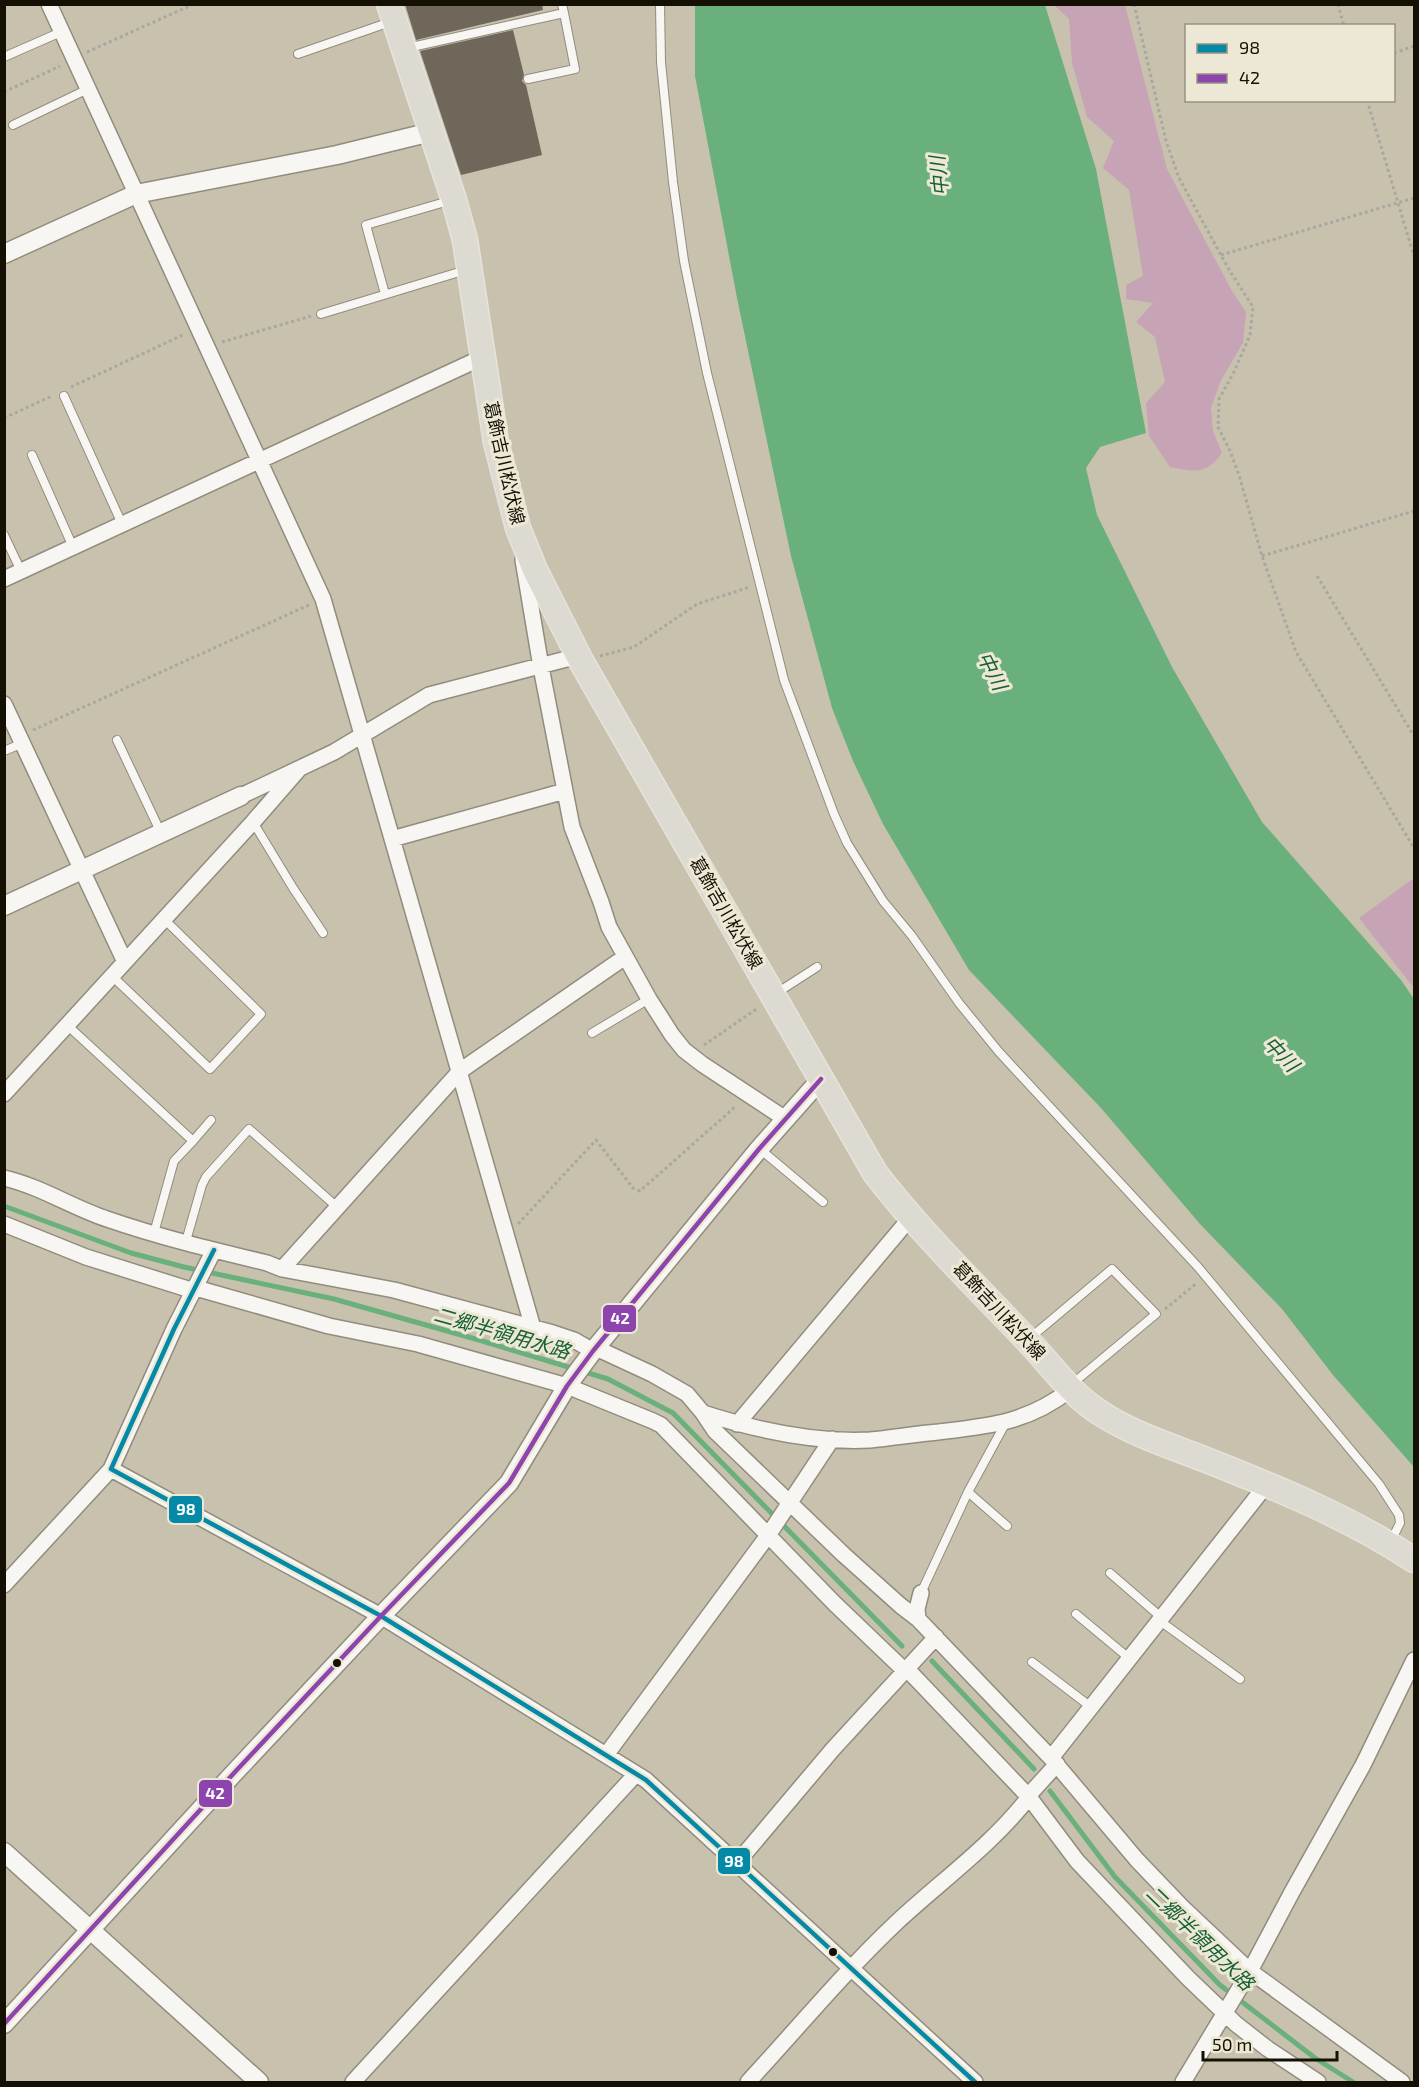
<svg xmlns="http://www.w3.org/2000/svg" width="1419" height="2087" font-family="'Exo 2','Noto Sans JP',sans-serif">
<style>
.green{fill:#c7a3b6}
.water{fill:#6ab07c}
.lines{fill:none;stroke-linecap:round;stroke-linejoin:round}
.stream{stroke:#6ab07c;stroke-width:5}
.building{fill:#6f685a}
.service-casing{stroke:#928c7d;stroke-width:10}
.minor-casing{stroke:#928c7d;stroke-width:18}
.tertiary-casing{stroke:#928c7d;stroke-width:21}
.primary-casing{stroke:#e6e3db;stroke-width:27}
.path{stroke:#a9a7a0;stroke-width:3;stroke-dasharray:3 3;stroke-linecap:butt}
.service{stroke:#f7f6f3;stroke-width:8}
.minor{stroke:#f7f6f3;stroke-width:15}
.tertiary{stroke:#f7f6f3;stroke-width:18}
.primary{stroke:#dddad1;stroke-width:24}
.bus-1-casing{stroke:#ede8d5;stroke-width:9}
.bus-2-casing{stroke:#ede8d5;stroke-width:9}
.bus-1{stroke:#048aa6;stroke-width:4.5}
.bus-2{stroke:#8e44ad;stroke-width:4.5}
.bus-dot{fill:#141004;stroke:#ede8d5;stroke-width:2}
.labels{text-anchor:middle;stroke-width:6;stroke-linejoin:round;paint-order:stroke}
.street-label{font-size:18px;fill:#141004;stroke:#ede8d5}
.water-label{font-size:20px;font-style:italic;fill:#176035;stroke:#ede8d5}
.line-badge{stroke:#ede8d5;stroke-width:2}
.badge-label{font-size:16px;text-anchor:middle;font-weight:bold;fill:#fff}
</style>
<rect width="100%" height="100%" fill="#c8c1ae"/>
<path class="green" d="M1054,5h71l42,164 65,122 14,21 -3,31 -22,37 -10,28 2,23 9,22c-15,22 -29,19 -52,14l-21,-31 -3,-33 19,-21 -10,-45 -19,-15 17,-19 -27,-4v-14l17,-9 -14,-86 -26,-22 11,-27 -27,-24 -15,-54 -3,-44z
M1414,878v110l-55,-70z"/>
<path class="water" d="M695,5h350l51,164 50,264 -46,14 -14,21 11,47 75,152 90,155 139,158 13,19v468l-81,-92 -51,-66 -82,-85 -99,-116 -132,-138 -86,-146 -30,-63 -21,-53 -41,-152 -54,-258 -42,-222z"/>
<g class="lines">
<path class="stream" d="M4,1206l127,47 53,14 150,32 145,41 129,39 65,34 229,233
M932,1661l102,108
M1050,1791l65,86 105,108 95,73 38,24"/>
</g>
<path class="building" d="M405,4h137l1,6 -127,30z
M513,30l11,45 -2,6 4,4 16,70 -81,20 -41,-124z"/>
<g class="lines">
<defs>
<path id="service" d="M660,4l1,58 12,120 11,79 23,112 77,307 50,134 13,29 36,58 29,35 47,67 40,49 199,215 181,217 20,31 1,8 -10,20
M407,48l157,-35 -2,-9
M298,54l95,-33
M4,57l57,-25
M528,79l47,-10 -11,-56
M13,125l75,-36
M385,294l-19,-69 86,-25
M321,314l145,-44
M64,396l58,128
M32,455l41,92
M4,535l17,36
M117,740l44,93
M4,751l19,-8
M253,822l40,66 30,45
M112,976l98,93 51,-55 -97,-95
M775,994l42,-27
M67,1025l126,116 -19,20 -20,72
M592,1033l57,-34
M193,1141l18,-21
M760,1149l63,53
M186,1241l16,-56 4,-8 43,-48 88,78
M1030,1338l82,-69 44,45 -84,70
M968,1492l39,34
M1110,1573l52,45
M921,1593l47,-101 37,-68
M1076,1614l54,45
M1160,1621l80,58
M1032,1662l59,45"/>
<path id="minor" d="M49,4l274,595 210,729
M523,560l18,107 31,160 29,75 8,25 40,72 23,36 12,15 18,14 82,54
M4,579l477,-221
M4,704l121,258
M241,796l93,-44 95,-57 149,-39
M392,839l173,-48
M4,1094l249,-272 46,-53
M4,1178c38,9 67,29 103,41 52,18 106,31 160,44l15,6 112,21 159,43 21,7 19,11
M4,1224l82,33 108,34
M214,1250l-40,79 -63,140 270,147 265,164 329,302
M282,1269l178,-198 165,-114
M196,1288l133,38 89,18 149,42 86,35 8,4 174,179 69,66
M596,1348l56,26 35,20 16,19 12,18 129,124 57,51 17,13
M703,1413c53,17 111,30 167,27 22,-2 45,-6 68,-8 51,-6 90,-9 133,-43
M737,1424l174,-207
M4,1585l107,-116
M921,1593l-4,16 1,10 133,139 86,102 45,47 68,64 152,111
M906,1668l123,129 48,64 111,117 48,46 32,25 50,33
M606,1755l163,-221 63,-95
M1051,1758l216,-274
M1028,1796l29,-32
M736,1864l97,-115 103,-112
M353,2082l283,-308
M748,2082c49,-53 96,-110 149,-160 44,-41 95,-77 132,-125
M1183,2082l67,-111 42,-79 71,-127 51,-105"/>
<path id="tertiary" d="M4,254l132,-60 201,-39 94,-23
M4,906l237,-110
M4,1852l255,230
M4,2024l230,-251 147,-157 128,-133 58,-97 26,-35 166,-202 62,-70"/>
<path id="primary" d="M389,4l65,196 11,40 31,202 22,86 17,42 46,91 294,512c46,60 101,113 153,168 24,25 44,55 74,73 34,22 75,34 112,49 70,28 138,56 200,97"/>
</defs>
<use href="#service" class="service-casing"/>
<use href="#minor" class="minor-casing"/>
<use href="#tertiary" class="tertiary-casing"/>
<use href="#primary" class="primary-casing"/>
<path class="path" d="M1134,4l32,137 13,37 49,90 25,39 -3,28 -16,37 -15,27 -1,28 12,24 9,24 23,81 34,96 118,196
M1338,4l6,22
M87,52l107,-48
M1394,53l20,-7
M4,92l56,-26
M1367,100l47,156
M1221,255l193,-57
M222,342l89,-26
M71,387l114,-53
M4,418l48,-22
M1262,556l152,-45
M1317,576l97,160
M600,656l34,-9 63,-43 53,-17
M33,730l276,-125
M704,1045l54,-37
M518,1224l78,-84 37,48 7,3 96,-85
M1165,1309l32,-26"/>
<use href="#service" class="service"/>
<use href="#minor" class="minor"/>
<use href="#tertiary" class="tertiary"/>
<use href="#primary" class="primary"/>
<defs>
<path id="bus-1" d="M214,1250l-40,79 -63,140 270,147 265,164 329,302"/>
<path id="bus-2" d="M4,2024l230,-251 147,-157 128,-133 58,-97 26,-35 166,-202 62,-70"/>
</defs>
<use href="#bus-1" class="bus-1-casing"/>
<use href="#bus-2" class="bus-2-casing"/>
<use href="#bus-1" class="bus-1"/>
<use href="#bus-2" class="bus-2"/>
</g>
<g class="bus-dot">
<circle cx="337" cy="1663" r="5"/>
<circle cx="833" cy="1952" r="5"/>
</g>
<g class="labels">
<g class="street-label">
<text transform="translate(504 463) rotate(77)" y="6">葛飾吉川松伏線</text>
<text transform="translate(726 913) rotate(60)" y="6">葛飾吉川松伏線</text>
<text transform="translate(999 1311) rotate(47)" y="6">葛飾吉川松伏線</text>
</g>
<g class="water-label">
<text transform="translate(939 176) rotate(-96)" y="7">中川</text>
<text transform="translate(992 671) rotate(63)" y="7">中川</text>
<text transform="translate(1281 1054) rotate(46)" y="7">中川</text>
<text transform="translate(502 1333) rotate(16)" y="7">二郷半領用水路</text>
<text transform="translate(1200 1938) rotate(44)" y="7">二郷半領用水路</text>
</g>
</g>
<g class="line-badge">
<rect x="602" y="1304" width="35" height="29" rx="6" fill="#8e44ad"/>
<rect x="168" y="1495" width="35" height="29" rx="6" fill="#048aa6"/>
<rect x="198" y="1779" width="35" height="29" rx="6" fill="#8e44ad"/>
<rect x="717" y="1847" width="34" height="28" rx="6" fill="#048aa6"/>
</g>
<g class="badge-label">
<text x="620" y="1324">42</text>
<text x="186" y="1515">98</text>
<text x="215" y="1799">42</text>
<text x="734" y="1867">98</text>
</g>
<rect width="1419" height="2087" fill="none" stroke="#141004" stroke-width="12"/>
<rect x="1185" y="24" width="210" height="78" fill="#ede8d5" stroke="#969281" stroke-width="1.5"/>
<rect x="1197" y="44" width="30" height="9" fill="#048aa6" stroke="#969281" stroke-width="1.5"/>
<text x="1239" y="54" font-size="18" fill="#141004">98</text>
<rect x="1197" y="74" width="30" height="9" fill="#8e44ad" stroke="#969281" stroke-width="1.5"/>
<text x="1239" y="84" font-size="18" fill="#141004">42</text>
<path d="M1203 2051v9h134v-9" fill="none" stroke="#141004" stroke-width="3"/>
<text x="1212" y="2051" font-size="18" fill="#141004" stroke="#ede8d5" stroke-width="4.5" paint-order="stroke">50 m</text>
</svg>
